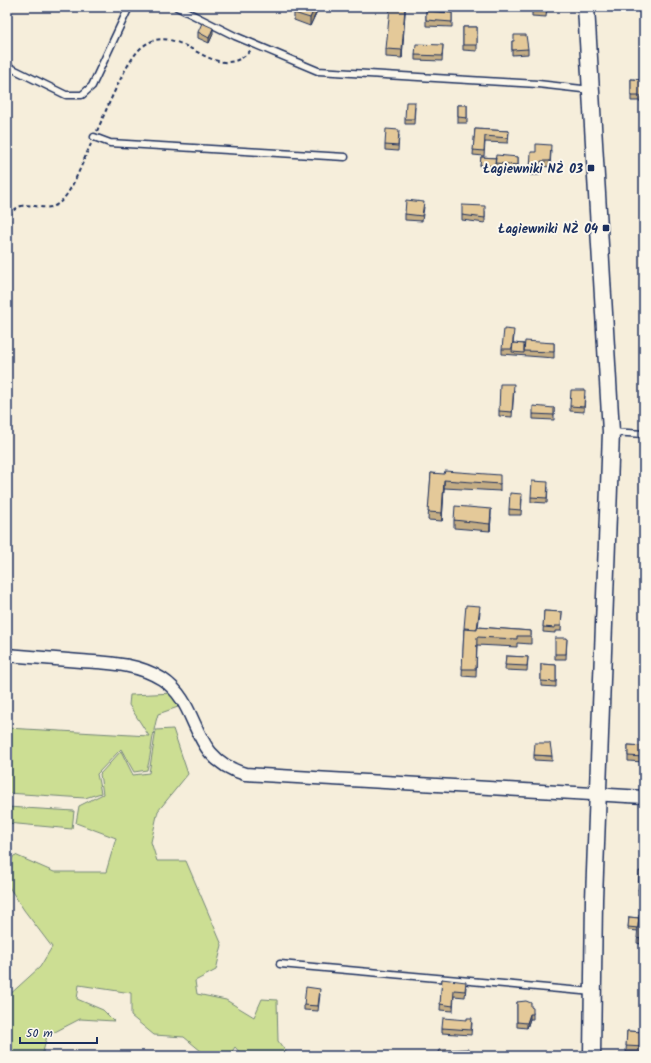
<svg xmlns="http://www.w3.org/2000/svg" width="651" height="1063" font-family="Kalam,sans-serif">
<style>
.green{fill:#ccde93;stroke:#748678}
.lines{fill:none;stroke-linecap:round;stroke-linejoin:round}
.lane-casing{stroke:#1b2f5e;stroke-width:9}
.street-casing{stroke:#1b2f5e;stroke-width:15}
.secondary-casing{stroke:#1b2f5e;stroke-width:19}
.path{stroke:#1b2f5e;stroke-width:2;stroke-dasharray:4 3;stroke-linecap:butt}
.lane{stroke:#fbf7ec;stroke-width:6}
.street{stroke:#fbf7ec;stroke-width:12}
.secondary{stroke:#fbf7ec;stroke-width:16}
.wall{fill:#c4ad84;stroke:#1b2f5e}
.shaded-wall{fill:#a08d6b;stroke:#1b2f5e}
.building{fill:#e4c999;stroke:#1b2f5e}
.poi-dot{fill:#1b2f5e;stroke:#fbf7ec;stroke-width:1.5}
.labels{text-anchor:middle;stroke-width:4;stroke-linejoin:round;paint-order:stroke}
.poi-label{font-size:13px;font-weight:bold;fill:#1b2f5e;stroke:#fbf7ec;text-anchor:end}
</style>
<rect width="100%" height="100%" fill="#f6eedb"/>
<filter id="ink" filterUnits="userSpaceOnUse"><feTurbulence type="fractalNoise" baseFrequency=".025" numOctaves="2"/><feDisplacementMap in="SourceGraphic" scale="8" xChannelSelector="R" yChannelSelector="G"/><feConvolveMatrix kernelMatrix="1 2 1 2 8 2 1 2 1" color-interpolation-filters="sRGB"/></filter>
<g filter="url(#ink)">
<path class="green" d="M175,693l6,13 -23,8c-6,19 -6,37 -11,56l-13,2 -13,-23 -24,25 4,19 -16,5 -78,-5v-65l142,8 -20,-31 1,-10z
M173,729l15,45 -30,37 -7,31 6,19h29l36,84 -6,25 -21,11 2,13 29,6 28,17 8,-18 15,1 1,41 11,15h-46l-8,-9 -6,9h-22l-23,-19 -30,-2 -23,-19v-23l-52,-8 -2,14 26,11 11,11 -34,-2 -33,17 -5,20h-35v-59l33,-30 12,-20 -28,-37 -17,-26v-20l8,-9 39,17h52l10,-34 -40,-15 3,-17 24,-12 -3,-20 21,-23 12,24 16,-2 7,-43z
M7,807l67,4 -2,18 -65,-6z"/>
<g class="lines">
<defs>
<path id="lane" d="M177,7l58,29 83,35 220,13 53,6
M7,66l59,29h16l10,-9 37,-79
M94,137l16,6 235,14
M611,432l33,2
M280,964l313,28"/>
<path id="street" d="M7,655c24,2 49,4 73,6 28,2 57,2 82,18 41,27 25,78 83,95l399,23"/>
<path id="secondary" d="M586,7l25,425 -17,467 -2,157"/>
</defs>
<use href="#lane" class="lane-casing"/>
<use href="#street" class="street-casing"/>
<use href="#secondary" class="secondary-casing"/>
<path class="path" d="M97,131c9,-20 29,-71 45,-84 38,-31 72,43 109,3
M7,279l3,-64c14,-21 32,0 48,-11 14,-10 25,-44 33,-60"/>
<use href="#lane" class="lane"/>
<use href="#street" class="street"/>
<use href="#secondary" class="secondary"/>
</g>
<path class="wall" d="M319,7l-9,19 -16,-6v-7z
M530,7h17l-1,10 -14,-1v-7h-2z
M426,11l26,2v14l-26,-1z
M405,12l-3,46 -16,-1v-8z
M463,27h14v24l-14,-1z
M198,32l15,2 -4,9 -11,-5z
M512,41l16,8v5l-16,1z
M443,45l-1,16 -27,-1v-5z
M631,79l13,1v21h-13z
M458,105h9v18h-9z
M415,107l-1,17h-9v-5z
M475,129l34,2 -1,12 -23,-1 -1,14 -11,-1z
M399,135l-1,16 -13,-1v-5z
M551,151l-1,16 -9,-1 -1,9h-10v-5l6,-18z
M481,157l15,1 22,-1v13l-38,-3z
M424,207l-2,14 -17,-1v-6z
M485,211v12l-23,-3v-5z
M514,336l-1,7 11,1 30,-1v15l-52,-4v-5z
M644,345v12l-3,-1v-5z
M514,390l-2,27 -13,-1v-5z
M585,396l-1,16 -14,-1v-5z
M554,408v12l-21,-1v-5z
M431,473l69,10v8l-56,-3 -2,33 -14,-1z
M548,487l-1,16 -16,-1v-5z
M522,499l-1,16h-12v-6z
M491,517l-1,14 -36,-3v-8z
M544,611l18,1 -1,19h-6v2l-12,-1z
M480,612l-2,15 53,4v13l-14,-1v4l-40,-2 -1,32 -14,-1 2,-48z
M567,638l-1,21h-11v-5z
M506,656l22,1 -1,14 -22,-1z
M541,664l15,1v22l-15,-1z
M628,745l16,1v16l-16,-1z
M534,755l18,1v5l-18,-1z
M644,872v23h-6v-5z
M644,916v29l-7,-2 1,-12 -10,-1 1,-13 10,1z
M442,979l24,8 -1,10 -11,-1 -1,15 -13,-1z
M320,994l-2,17 -14,-1v-5z
M517,1002l14,5 2,6v6h-3l-3,9 -10,-1z
M472,1023l-1,12 -29,-2v-5z
M627,1031l17,1v20h-18z"/>
<path class="shaded-wall" d="M315,7h4l-9,19v-8z
M405,7v5l-3,46v-8z
M213,28v6l-4,9v-5z
M444,480v8l-2,33v-8z
M491,509v8l-1,14v-7z
M530,1014v5l-3,9v-5z"/>
<path class="building" d="M297,7h18l-5,11 -16,-5z
M390,7h15l-3,43 -16,-1z
M532,7h15l-1,5 -14,-1z
M426,11l26,2v9l-26,-2z
M202,23l11,5 -4,10 -11,-6z
M463,27h14v18h-14z
M514,35h12l2,14 -16,1v-9h2z
M416,44l27,1 -1,11 -27,-1z
M631,79l13,1v16h-13z
M406,102h9l-1,17h-9z
M458,105h9v13l-9,-1z
M386,129l13,1 -1,16 -13,-1z
M475,129l34,2 -1,7 -23,-2 -1,15 -11,-1z
M536,144l15,1 -1,16h-9l-1,9h-10l1,-18h5z
M496,155l22,2v8l-23,-2z
M481,157l15,1 -1,8 -15,-1z
M406,200l18,2 -2,14 -17,-2z
M462,205l23,1v12l-23,-3z
M504,329l10,1 -2,19h-10z
M525,341l29,2v9l-30,-1z
M513,343l11,1v9l-12,-1z
M642,345h2v6h-3z
M500,384h14l-2,28 -13,-1z
M571,390h14l-1,17 -14,-1z
M533,406l21,2v7l-21,-1z
M445,471l55,4v9l-56,-4 -2,33 -14,-1 3,-39 13,1z
M532,481l16,1 -1,16 -16,-1z
M510,493l12,1 -1,16 -12,-1z
M455,506l36,3 -1,15 -36,-4z
M466,605l14,1 -3,23 -13,-1z
M544,611l18,1 -1,14h-6v2l-12,-1z
M477,627l54,4v5h-14v3l-40,-2 -1,32h-14l2,-40 13,1z
M555,638h12l-1,16h-11z
M506,656l22,1 -1,9 -22,-1z
M541,664l15,1v17l-15,-1z
M535,743h15l2,13 -18,-1z
M628,745l16,1v11l-16,-1z
M639,871l5,1v18h-6z
M639,915l5,1v24l-7,-2z
M629,917l10,1 -1,10 -10,-1z
M442,979l24,3 -1,9 -11,-1 -1,16 -13,-2z
M306,987l14,2 -2,17 -14,-1z
M526,1001l5,2v4l2,1v6h-3l-3,9 -10,-1v-20z
M443,1018l24,2v-2h5l-1,12 -29,-2z
M627,1031l17,1v15l-18,-1z
M468,1049v5h-3v2h-26v-4l1,-2z
M378,1055l15,1h-15z"/>
</g>
<g class="poi-dot">
<rect x="587" y="164" width="8" height="8" rx="2"/>
<rect x="602" y="224" width="8" height="8" rx="2"/>
</g>
<g class="labels">
<g class="poi-label">
<text x="583" y="173">Łagiewniki NŻ 03</text>
<text x="598" y="233">Łagiewniki NŻ 04</text>
</g>
</g>
<rect width="651" height="1063" fill="none" stroke="#fbf7ec" stroke-width="24"/>
<rect x="12" y="12" width="627" height="1039" fill="none" stroke="#1b2f5e" stroke-width="1.5" filter="url(#ink)"/>
<path d="M20 1037v6h77v-6" fill="none" stroke="#1b2f5e" stroke-width="2"/>
<text x="26" y="1037" font-size="12" fill="#1b2f5e" stroke="#fbf7ec" stroke-width="3" paint-order="stroke">50 m</text>
</svg>
